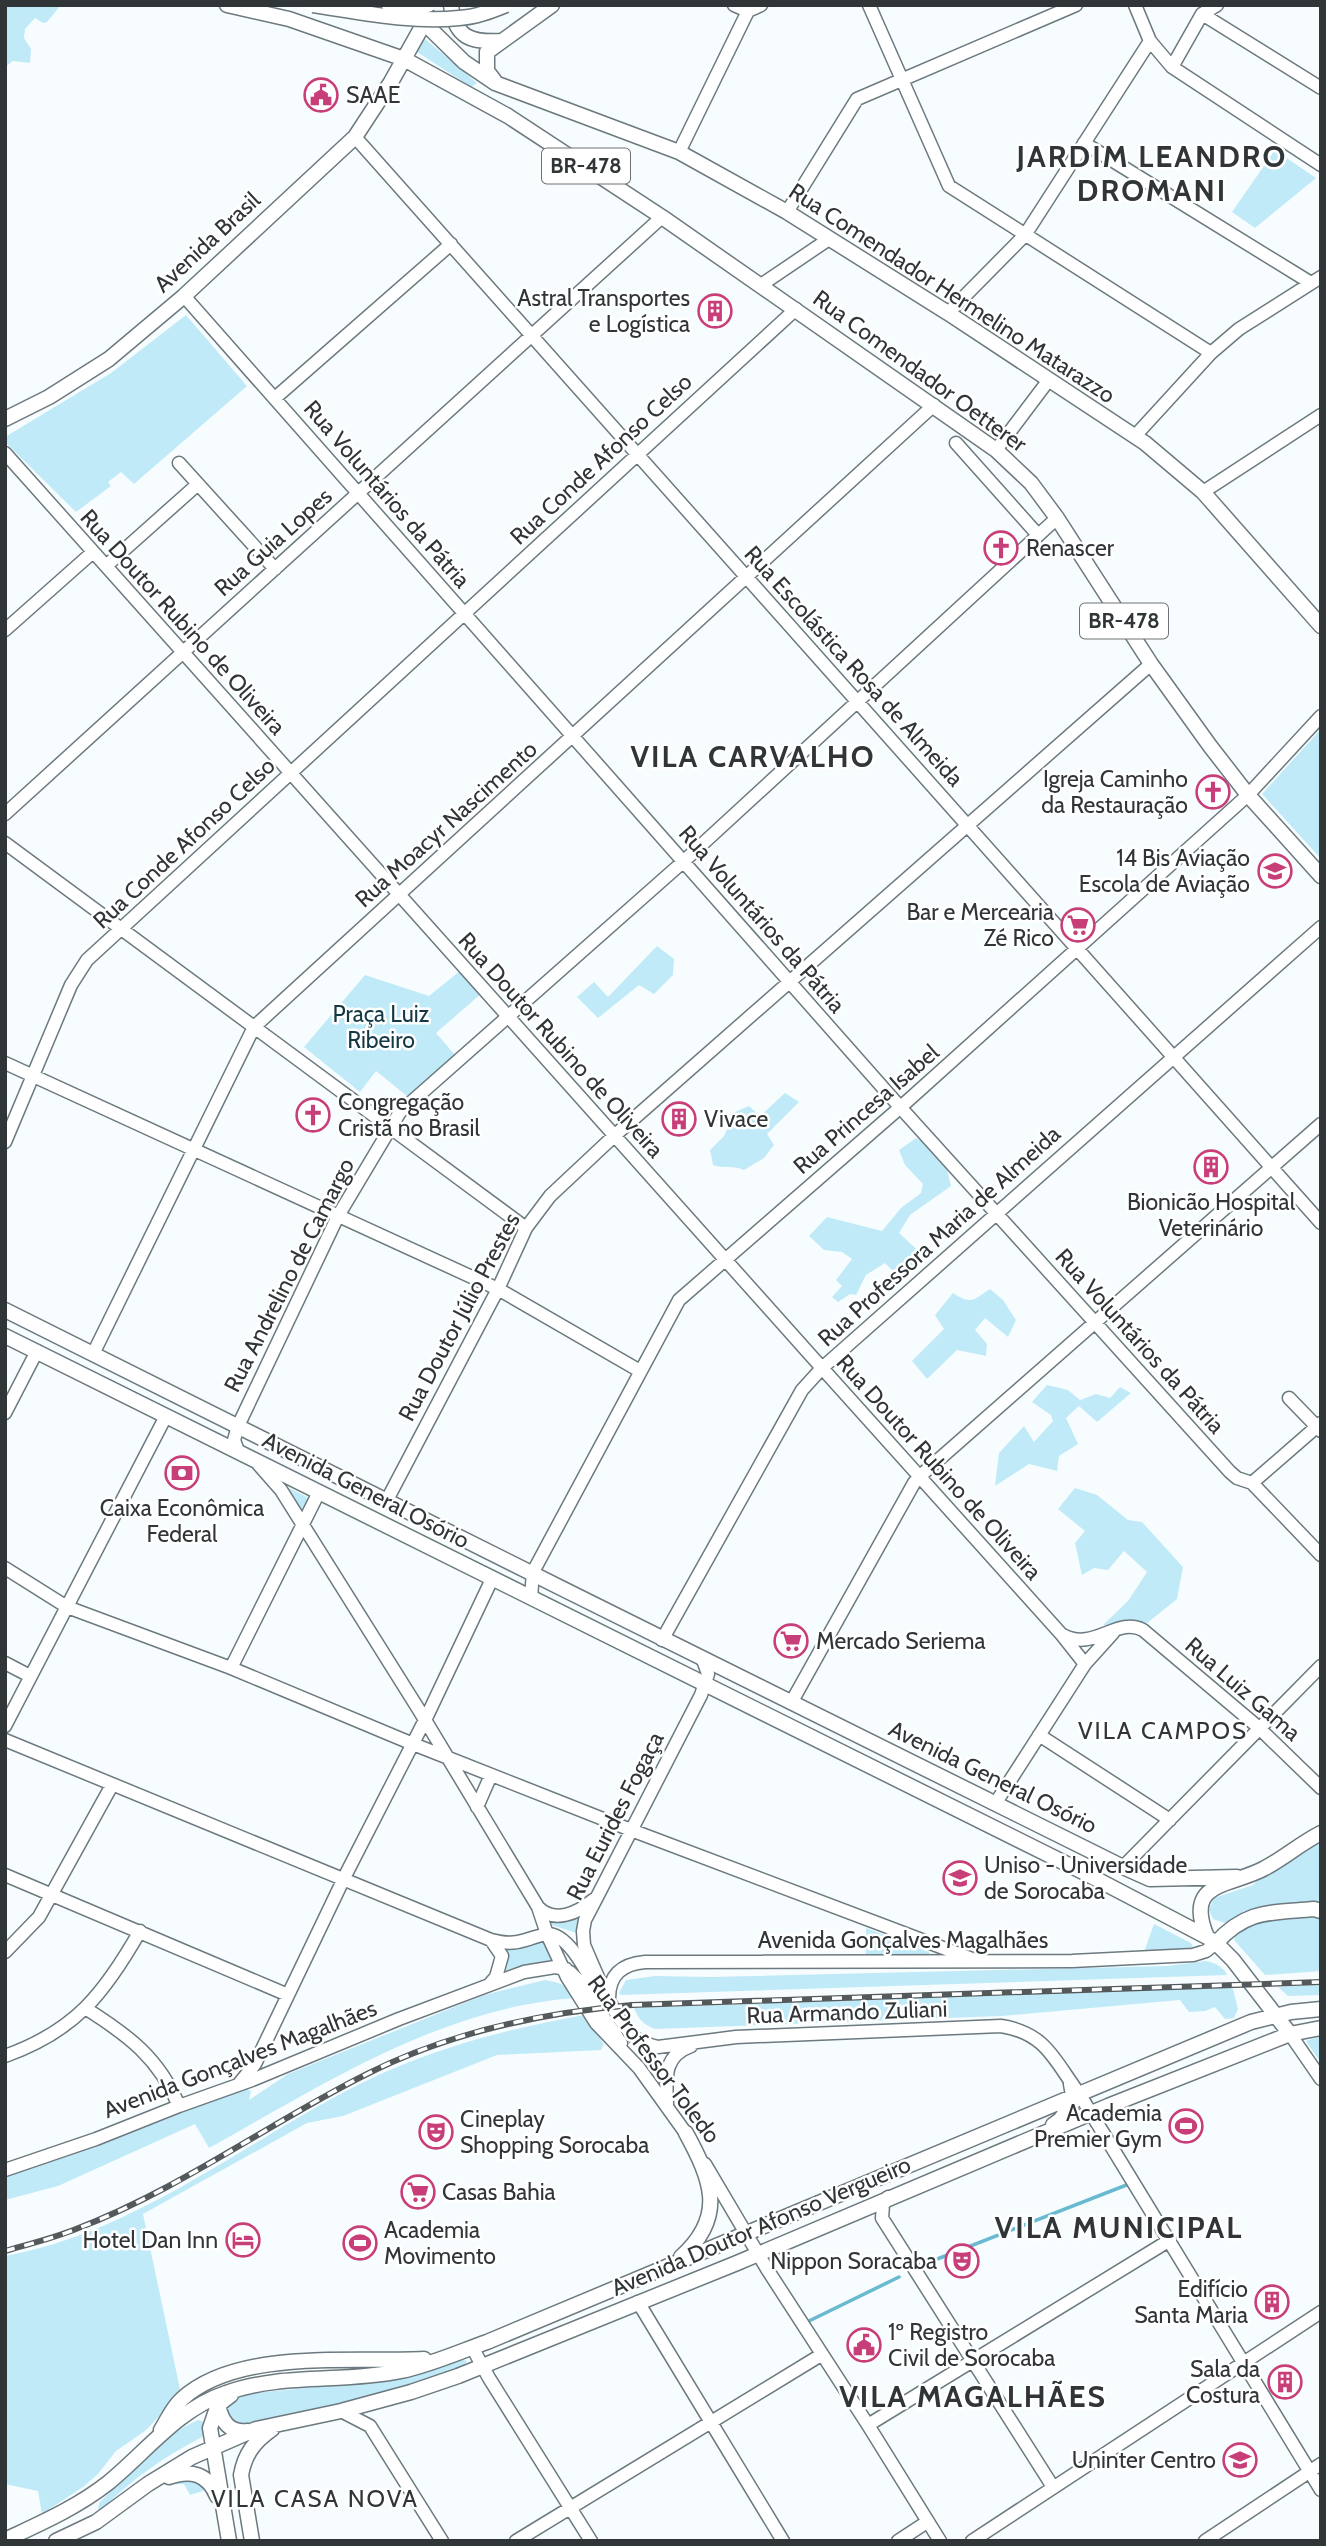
<svg xmlns="http://www.w3.org/2000/svg" width="1326" height="2546" font-family="Cabin,sans-serif">
<style>
.green{fill:#c0eaf8}
.lines{fill:none;stroke-linecap:round;stroke-linejoin:round}
.stream{stroke:#69b9d1;stroke-width:3.5}
.minor-casing{stroke:#6c797e;stroke-width:15}
.major-casing{stroke:#6c797e;stroke-width:17}
.minor{stroke:#fff;stroke-width:12}
.major{stroke:#fff;stroke-width:14}
.rail-casing{stroke:#54595b;stroke-width:6}
.rail{stroke:#fff;stroke-width:3.5;stroke-dasharray:10;stroke-linecap:butt}
.major-bridge-casing{stroke:#6c797e;stroke-width:17;stroke-linecap:butt}
.major-bridge{stroke:#fff;stroke-width:14}
.labels{text-anchor:middle;stroke-width:5;stroke-linejoin:round;paint-order:stroke}
.shield{fill:#fff;stroke:#6e7273;stroke-width:2}
.shield-label{font-size:21px;font-weight:bold;fill:#303537}
.poi-label{font-size:23px;fill:#303537;stroke:#fff;text-anchor:start}
.street-label{font-size:23px;fill:#303537;stroke:#fff}
.park-label{font-size:23px;fill:#143944;stroke:#fff}
.neighbourhood-label{font-size:24px;letter-spacing:2px;fill:#303537;stroke:#fff}
.district-label{font-size:30px;font-weight:bold;letter-spacing:2px;fill:#303537;stroke:#fff}
</style>
<rect width="100%" height="100%" fill="#f7fdff"/>
<path class="green" d="M5,5h56l-14,17 -4,1 -8,-5 -10,11 -1,9 7,11 -1,14 -17,-2 -8,6z
M424,38l53,45 -6,4 -54,-35z
M1275,150l41,28 -61,50 -23,-16z
M186,315l61,71 -113,98 -13,-12 -13,10 3,4 -35,26 -71,-70v-5l106,-64z
M1321,729v130l-59,-65z
M657,946l17,13 -1,16 -19,19 -15,-9 -41,33 -21,-21 17,-15 14,15z
M460,971l22,22 -46,40 19,22 -48,41 -31,-25 -16,21 -56,-45 61,-72 64,21z
M785,1093l14,9 -32,32 7,11 -10,13 -20,12c-10,-5 -20,-1 -31,-5l-3,-15 14,-14 11,-24 14,-6 11,10z
M916,1138l27,16 8,32 -41,29 -11,18 26,24 -27,19 -13,-13 -19,12 -10,20 -6,-1 -12,8 -6,-5 10,-11 -6,-6 16,-21 -10,-7 -18,-2 -15,-14 18,-19 55,14 19,-23 20,-15 2,-9 -18,-19 -6,-15z
M990,1289l13,11 13,20 -8,17 -23,-19 -10,12 12,14 -1,12 -29,-6 -30,29 -15,-18 32,-32 -9,-14 18,-22c18,12 20,7 37,-4z
M1047,1385l21,5 12,10 16,-6 14,4 10,-11 11,6 -34,29 -18,-16 -13,12 12,26 -19,12 -2,15 -28,-7 -34,22 4,-33 25,-27 10,16 19,-21 -2,-6 -19,-13z
M289,1488l18,9 1,3 -7,10h-2z
M1075,1488l22,7 31,25 14,2 41,45 -6,32 -31,25 -43,1 25,-24 19,-29 -23,-21 -16,19 -14,-2 -12,7 -7,-32 10,-12 -27,-22z
M1321,1839v68l-7,-3 -70,7 -19,12 -12,-4 -4,-9 5,-12 39,-13 11,-11z
M1314,1914l7,3v54l-56,4 -31,-35 3,-9 27,-11z
M579,1916l2,2 -5,15 -24,-8 -1,-5z
M1154,1924l37,19 2,3 -6,6h-43z
M866,1928l63,24v2h-63z
M544,1940l10,19 -49,13c4,-10 5,-16 -1,-26h17z
M1206,1961c9,2 17,5 21,14l-606,20 -2,-2 7,-13 29,-4 56,1 456,-11z
M545,1980c15,3 22,4 30,18 -135,10 -251,86 -366,150l-14,-24 -137,62 -53,14v-23c82,-25 160,-57 239,-90l7,4 -2,9 39,-26 196,-79z
M1321,1984v11l-33,1 -10,-9z
M1228,1987l5,2 5,20 -4,9 -9,1 -10,-12 -10,4 -16,1 -9,-12 -179,16 -346,13c-11,-4 -17,-10 -21,-21z
M584,2015l20,29 -3,6 -104,5 -154,61 -36,7 -164,91 38,180 -36,37 -29,20 -18,23 -15,13 -41,27 -4,-23 -33,-7v-228c134,-24 242,-117 361,-175 70,-34 142,-52 218,-66z
M1321,2036v27l-15,-22z
M464,2360l3,1 -4,6 -89,31 -135,27c-10,-4 -12,-7 -13,-19l8,-9 10,-3 113,-11 94,-22z
M198,2420l6,2v14c-39,20 -72,43 -103,74h-3l1,-7c30,-29 60,-66 99,-83z
M193,2479l16,10 -19,6 -6,-11h-8l-1,-4z"/>
<g class="lines">
<path class="stream" d="M922,2265l207,-81
M809,2321l90,-44"/>
<defs>
<path id="minor" d="M734,5l14,6
M869,5l80,181 262,167
M1135,5l15,36 22,26 149,98
M1202,14l119,74
M1172,67l30,-53 15,-9
M355,137l966,1086
M1084,143l227,140
M679,152l69,-141 13,-6
M787,212l70,-113 219,-94
M761,285l68,-46
M184,296l716,811 330,365 7,6 15,5 69,72
M948,313l77,-78 125,-194
M275,398l176,-154
M1135,436l76,-83 28,-24 82,-52
M956,443l82,92
M996,450l52,-69
M5,453l817,915 240,267 23,29
M179,463l96,106
M1203,492l118,-77
M106,566l92,-82
M5,630l88,-78
M5,814l657,-597
M5,843l521,385
M5,1063l493,226 142,82
M5,1142l66,-157 16,-25 709,-651
M93,1354l161,-327 680,-622
M1289,1398l32,33
M5,1413l32,-62
M238,1451l-4,-11 4,-14 100,-210 62,-104 284,-251 373,-343
M259,1465l22,25 138,220 119,197 9,27 20,43 29,46 43,45 51,71
M1252,1483l69,-60
M387,1500l111,-211 28,-61 24,-32 64,-60 537,-472
M5,1568l62,39 164,61 182,76 218,86 344,130
M531,1598l2,-26 146,-272 224,-195 345,-310 73,-79
M1063,1635c31,17 54,-19 80,-5l115,97 63,61
M662,1640l140,-250 20,-22 499,-441
M703,1660l5,14 -7,21 -104,202 -12,23 -2,11 1,14c12,27 28,70 49,91 7,6 16,9 25,11l78,-10 265,-11c46,7 54,36 79,69l241,395
M5,1663l25,13
M231,1668l88,-176
M791,1703l123,-220 6,-7 401,-352
M5,1726l161,-310
M1039,1735l131,85
M5,1740l486,200c27,7 32,-1 56,-6
M995,1804l90,-140 28,-31
M477,1807l14,-32
M1123,1867l198,-201
M5,1875l283,120
M538,1907c16,17 40,6 55,-7
M547,1934c23,-1 43,45 54,63
M5,1952l34,-35 73,-132
M570,1972l10,10 41,61
M490,1984l6,-7 6,-21 -11,-16
M609,1998c0,-24 14,-34 36,-36l427,-1 121,-6 13,-4 10,-8
M85,2008c43,27 74,50 94,98
M1290,2034l31,45
M5,2056c70,-25 99,-62 135,-125
M238,2085l17,-21 91,-190 82,-160 64,-135
M667,2104c-1,-26 -4,-48 24,-58
M705,2164l62,105 101,156 72,116
M5,2170l91,-31 83,-33 73,-26 147,-61 125,-47 31,-5 11,2
M888,2197l-5,8 -1,13 171,269
M638,2302l145,239
M472,2347l17,31 102,163
M341,2411l29,15 72,115
M868,2425l302,-185
M516,2541l305,-186
M898,2541l29,-19
M972,2541l349,-229
M1205,2541l116,-77"/>
<path id="major" d="M227,5l62,14 115,40 104,57 154,101 334,233 35,33 26,35 94,146 59,82 38,49 73,81
M451,5c4,33 20,38 51,36
M414,13l50,49 31,21 184,69 108,60 161,101 197,130 58,49 118,134
M494,80l-7,-9v-19l65,-47
M5,419l44,-22 60,-38 75,-63 171,-159 36,-55 37,-66
M5,1310c373,186 744,373 1118,557l27,12 87,-2
M5,1336l1076,535 126,66 9,6 17,17 57,74
M1207,1937c-24,-57 24,-50 58,-69 19,-10 36,-25 56,-35
M1216,1943c31,-34 55,-30 98,-34l7,2
M1053,2125l7,-5 14,-19 -3,-17
M681,2257c46,-41 30,-78 5,-124
M218,2405c4,17 11,28 30,26
M161,2430c7,-11 11,-22 21,-31 56,-51 171,-36 242,-40
M169,2477c22,-8 39,-3 48,19
M5,2540c36,-17 71,-32 103,-57 38,-31 70,-74 118,-90 55,-20 118,-10 175,-22 29,-6 58,-19 86,-29l764,-320 40,-10 30,-3
M56,2541l40,-19 52,-38 44,-27 64,-28 85,-18 70,-19 47,-16 279,-113 371,-157 182,-72 31,-6
M229,2541l-19,-113 8,-23 13,-10
M252,2541l-11,-66c4,-22 14,-34 31,-46"/>
</defs>
<use href="#minor" class="minor-casing"/>
<use href="#major" class="major-casing"/>
<use href="#minor" class="minor"/>
<use href="#major" class="major"/>
<defs>
<path id="rail" d="M5,2251c24,-7 49,-13 71,-22 103,-39 193,-106 291,-155 83,-42 173,-61 265,-69l689,-23"/>
</defs>
<use href="#rail" class="rail-casing"/>
<use href="#rail" class="rail"/>
<defs>
<path id="major-bridge" d="M313,5c48,7 98,18 146,13 17,-1 32,-7 47,-13
M389,5h39"/>
</defs>
<use href="#major-bridge" class="major-bridge-casing"/>
<use href="#major-bridge" class="major-bridge"/>
</g>
<defs>
<symbol id="civic-ring" viewBox="-11 -11 22 22"><circle r="9.5" fill="#fff" stroke="#c83e78" stroke-width="1.5"/><path d="M-.6-6.5H3V-4.5H.6V-3L4-1V1h2V6H-6V1h2V-1L-.6-3ZM-1.2 2.5V6h2.4V2.5Z" fill="#c83e78"/></symbol>
<symbol id="building-ring" viewBox="-11 -11 22 22"><circle r="9.5" fill="#fff" stroke="#c83e78" stroke-width="1.5"/><path d="M-4-6H4V6H1V3H-1V6H-4ZM-2.5-4.3h1.7v1.8h-1.7ZM.8-4.3h1.7v1.8H.8ZM-2.5-1h1.7V.8h-1.7ZM.8-1h1.7V.8H.8Z" fill="#c83e78"/></symbol>
<symbol id="church-ring" viewBox="-11 -11 22 22"><circle r="9.5" fill="#fff" stroke="#c83e78" stroke-width="1.5"/><path d="M-1.2-6h2.4v3.5h3.3v2.4h-3.3V6h-2.4V-.1h-3.3v-2.4h3.3Z" fill="#c83e78"/></symbol>
<symbol id="school-ring" viewBox="-11 -11 22 22"><circle r="9.5" fill="#fff" stroke="#c83e78" stroke-width="1.5"/><path d="M0-5L7-2L0 1L-7-2ZM-4 1L0 2.5L4 1V4Q0 6-4 4Z" fill="#c83e78"/></symbol>
<symbol id="supermarket-ring" viewBox="-11 -11 22 22"><circle r="9.5" fill="#fff" stroke="#c83e78" stroke-width="1.5"/><path d="M-6-5.5h2.5l.6 2H6L4.5 2H-2.5L-4.4-4H-6ZM-1.5 3.2a1.3 1.3 0 1 0 .1 0ZM3 3.2a1.3 1.3 0 1 0 .1 0Z" fill="#c83e78"/></symbol>
<symbol id="bank-ring" viewBox="-11 -11 22 22"><circle r="9.5" fill="#fff" stroke="#c83e78" stroke-width="1.5"/><path d="M-6-4H6V4H-6ZM0-2.3a2.3 2.3 0 1 0 0 4.6a2.3 2.3 0 1 0 0-4.6Z" fill="#c83e78"/></symbol>
<symbol id="university-ring" viewBox="-11 -11 22 22"><circle r="9.5" fill="#fff" stroke="#c83e78" stroke-width="1.5"/><path d="M0-5L7-2L0 1L-7-2ZM-4 1L0 2.5L4 1V4Q0 6-4 4Z" fill="#c83e78"/></symbol>
<symbol id="stadium-ring" viewBox="-11 -11 22 22"><circle r="9.5" fill="#fff" stroke="#c83e78" stroke-width="1.5"/><path d="M0-5a6.5 5 0 1 0 0 10a6.5 5 0 1 0 0-10ZM-3.5-1.8h7v3.6h-7Z" fill="#c83e78"/></symbol>
<symbol id="theatre-ring" viewBox="-11 -11 22 22"><circle r="9.5" fill="#fff" stroke="#c83e78" stroke-width="1.5"/><path d="M-5-5.5Q0-4 5-5.5V0Q5 5 0 6Q-5 5-5 0ZM-3.3-2.5H-1v1.5H-3.3ZM1-2.5H3.3v1.5H1ZM-2.8 1Q0 5.5 2.8 1Z" fill="#c83e78"/></symbol>
<symbol id="hotel-ring" viewBox="-11 -11 22 22"><circle r="9.5" fill="#fff" stroke="#c83e78" stroke-width="1.5"/><path d="M-6-4.5h1.5V1H6V5H4.5V3h-9V5H-6ZM-4 0a1.8 1.8 0 1 1 3.6 0ZM.5 0V-2.5h3Q6-2.5 6 0Z" fill="#c83e78"/></symbol>
</defs>
<g fill-rule="evenodd">
<use href="#civic-ring" x="302" y="76" width="38" height="38"/>
<use href="#building-ring" x="696" y="292" width="38" height="38"/>
<use href="#church-ring" x="982" y="529" width="38" height="38"/>
<use href="#church-ring" x="1194" y="773" width="38" height="38"/>
<use href="#school-ring" x="1256" y="852" width="38" height="38"/>
<use href="#supermarket-ring" x="1059" y="906" width="38" height="38"/>
<use href="#church-ring" x="294" y="1096" width="38" height="38"/>
<use href="#building-ring" x="660" y="1100" width="38" height="38"/>
<use href="#building-ring" x="1192" y="1148" width="38" height="38"/>
<use href="#bank-ring" x="163" y="1454" width="38" height="38"/>
<use href="#supermarket-ring" x="772" y="1622" width="38" height="38"/>
<use href="#university-ring" x="941" y="1859" width="38" height="38"/>
<use href="#stadium-ring" x="1167" y="2107" width="38" height="38"/>
<use href="#theatre-ring" x="417" y="2113" width="38" height="38"/>
<use href="#supermarket-ring" x="399" y="2173" width="38" height="38"/>
<use href="#hotel-ring" x="224" y="2221" width="38" height="38"/>
<use href="#stadium-ring" x="341" y="2224" width="38" height="38"/>
<use href="#theatre-ring" x="943" y="2242" width="38" height="38"/>
<use href="#building-ring" x="1253" y="2283" width="38" height="38"/>
<use href="#civic-ring" x="845" y="2326" width="38" height="38"/>
<use href="#building-ring" x="1266" y="2363" width="38" height="38"/>
<use href="#university-ring" x="1221" y="2441" width="38" height="38"/>
</g>
<g class="labels">
<g class="shield">
<rect x="542" y="148.5" width="88" height="35" rx="5"/>
<rect x="1080" y="603.5" width="88" height="35" rx="5"/>
</g>
<g class="shield-label">
<text x="586" y="173">BR-478</text>
<text x="1124" y="628">BR-478</text>
</g>
<g class="poi-label">
<text x="346" y="103">SAAE</text>
<text x="690" y="306" text-anchor="end">Astral Transportes<tspan x="690" dy="26">e Logística</tspan></text>
<text x="1026" y="556">Renascer</text>
<text x="1188" y="787" text-anchor="end">Igreja Caminho<tspan x="1188" dy="26">da Restauração</tspan></text>
<text x="1250" y="866" text-anchor="end">14 Bis Aviação<tspan x="1250" dy="26">Escola de Aviação</tspan></text>
<text x="1054" y="920" text-anchor="end">Bar e Mercearia<tspan x="1054" dy="26">Zé Rico</tspan></text>
<text x="338" y="1110">Congregação<tspan x="338" dy="26">Cristã no Brasil</tspan></text>
<text x="704" y="1127">Vivace</text>
<text x="1211" y="1210" text-anchor="middle">Bionicão Hospital<tspan x="1211" dy="26">Veterinário</tspan></text>
<text x="182" y="1516" text-anchor="middle">Caixa Econômica<tspan x="182" dy="26">Federal</tspan></text>
<text x="816" y="1649">Mercado Seriema</text>
<text x="984" y="1873">Uniso - Universidade<tspan x="984" dy="26">de Sorocaba</tspan></text>
<text x="1162" y="2121" text-anchor="end">Academia<tspan x="1162" dy="26">Premier Gym</tspan></text>
<text x="460" y="2127">Cineplay<tspan x="460" dy="26">Shopping Sorocaba</tspan></text>
<text x="442" y="2200">Casas Bahia</text>
<text x="384" y="2238">Academia<tspan x="384" dy="26">Movimento</tspan></text>
<text x="218" y="2248" text-anchor="end">Hotel Dan Inn</text>
<text x="937" y="2269" text-anchor="end">Nippon Soracaba</text>
<text x="1248" y="2297" text-anchor="end">Edifício<tspan x="1248" dy="26">Santa Maria</tspan></text>
<text x="888" y="2340">1º Registro<tspan x="888" dy="26">Civil de Sorocaba</tspan></text>
<text x="1260" y="2377" text-anchor="end">Sala da<tspan x="1260" dy="26">Costura</tspan></text>
<text x="1216" y="2468" text-anchor="end">Uninter Centro</text>
</g>
<g class="street-label">
<text transform="translate(207 242) rotate(-43)" y="8">Avenida Brasil</text>
<text transform="translate(952 293) rotate(33)" y="8">Rua Comendador Hermelino Matarazzo</text>
<text transform="translate(920 371) rotate(36)" y="8">Rua Comendador Oetterer</text>
<text transform="translate(601 459) rotate(-43)" y="8">Rua Conde Afonso Celso</text>
<text transform="translate(387 494) rotate(49)" y="8">Rua Voluntários da Pátria</text>
<text transform="translate(273 542) rotate(-42)" y="8">Rua Guia Lopes</text>
<text transform="translate(183 622) rotate(48)" y="8">Rua Doutor Rubino de Oliveira</text>
<text transform="translate(854 666) rotate(48)" y="8">Rua Escolástica Rosa de Almeida</text>
<text transform="translate(446 824) rotate(-42)" y="8">Rua Moacyr Nascimento</text>
<text transform="translate(184 843) rotate(-43)" y="8">Rua Conde Afonso Celso</text>
<text transform="translate(762 919) rotate(49)" y="8">Rua Voluntários da Pátria</text>
<text transform="translate(561 1045) rotate(48)" y="8">Rua Doutor Rubino de Oliveira</text>
<text transform="translate(866 1109) rotate(-41)" y="8">Rua Princesa Isabel</text>
<text transform="translate(939 1236) rotate(-42)" y="8">Rua Professora Maria de Almeida</text>
<text transform="translate(289 1275) rotate(-63)" y="8">Rua Andrelino de Camargo</text>
<text transform="translate(459 1317) rotate(-62)" y="8">Rua Doutor Júlio Prestes</text>
<text transform="translate(1140 1341) rotate(48)" y="8">Rua Voluntários da Pátria</text>
<text transform="translate(939 1467) rotate(48)" y="8">Rua Doutor Rubino de Oliveira</text>
<text transform="translate(366 1490) rotate(27)" y="8">Avenida General Osório</text>
<text transform="translate(1243 1689) rotate(41)" y="8">Rua Luiz Gama</text>
<text transform="translate(993 1777) rotate(26)" y="8">Avenida General Osório</text>
<text transform="translate(615 1816) rotate(-63)" y="8">Rua Eurides Fogaça</text>
<text x="903" y="1948">Avenida Gonçalves Magalhães</text>
<text transform="translate(847 2012) rotate(-2)" y="8">Rua Armando Zuliani</text>
<text transform="translate(240 2059) rotate(-21)" y="8">Avenida Gonçalves Magalhães</text>
<text transform="translate(654 2059) rotate(53)" y="8">Rua Professor Toledo</text>
<text transform="translate(761 2226) rotate(-23)" y="8">Avenida Doutor Afonso Vergueiro</text>
</g>
<g class="park-label">
<text x="381" y="1022">Praça Luiz<tspan x="381" dy="26">Ribeiro</tspan></text>
</g>
<g class="neighbourhood-label">
<text x="1163" y="1739">VILA CAMPOS</text>
<text x="315" y="2507">VILA CASA NOVA</text>
</g>
<g class="district-label">
<text x="1152" y="167">JARDIM LEANDRO<tspan x="1152" dy="34">DROMANI</tspan></text>
<text x="753" y="767">VILA CARVALHO</text>
<text x="1119" y="2238">VILA MUNICIPAL</text>
<text x="973" y="2407">VILA MAGALHÃES</text>
</g>
</g>
<rect width="1326" height="2546" fill="none" stroke="#303537" stroke-width="14"/>
</svg>
